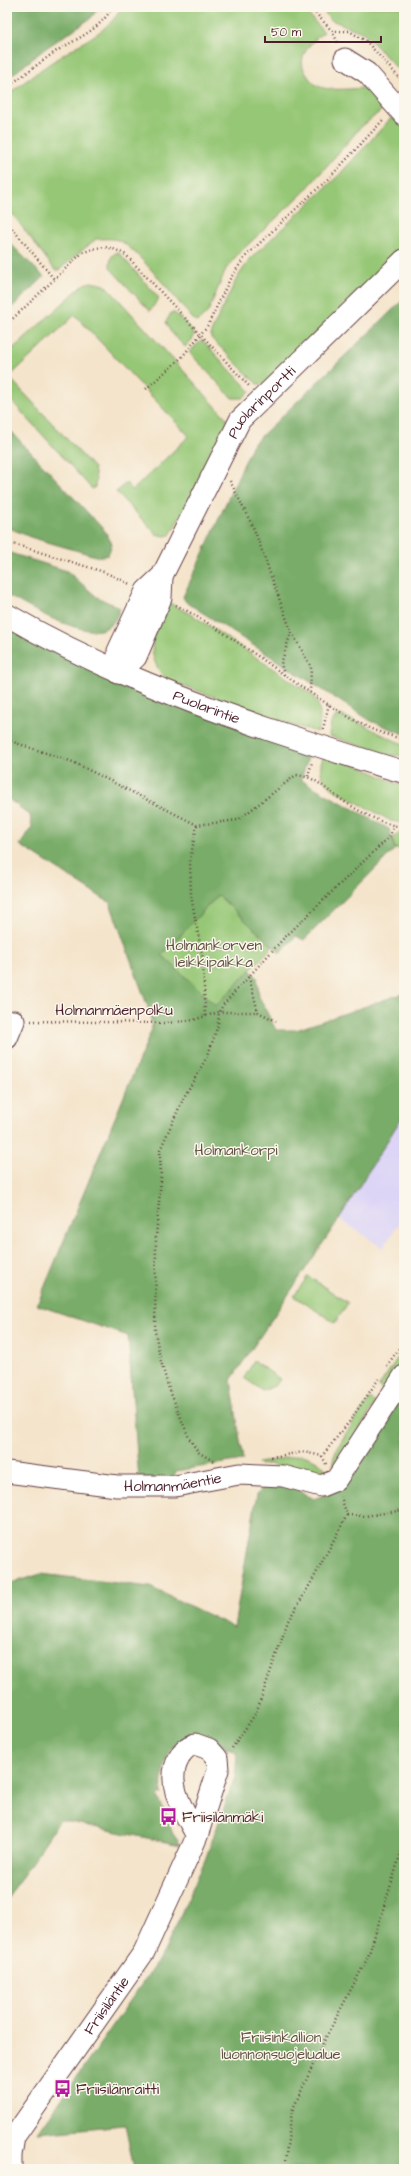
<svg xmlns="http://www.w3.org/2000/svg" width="411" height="2176" font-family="'Architects Daughter',sans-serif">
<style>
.built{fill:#ddd5f6}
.green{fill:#96c776;stroke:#707350}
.forest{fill:#78ac67;stroke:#616649}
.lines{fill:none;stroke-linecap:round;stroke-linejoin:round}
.minor-casing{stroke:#643d43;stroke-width:23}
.major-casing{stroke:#643d43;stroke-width:24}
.path{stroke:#643d43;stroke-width:2.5;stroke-dasharray:1 3;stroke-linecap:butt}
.minor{stroke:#fff;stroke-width:21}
.major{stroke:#fff;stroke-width:22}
.labels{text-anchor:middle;stroke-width:3;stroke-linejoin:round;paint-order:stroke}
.street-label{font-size:15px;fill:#4a1f2b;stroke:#fbf7ec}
.park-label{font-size:15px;fill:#615142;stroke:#fbf7ec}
.poi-label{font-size:15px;fill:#4a1f2b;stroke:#fbf7ec;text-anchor:start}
</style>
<rect width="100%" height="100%" fill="#fbf7ec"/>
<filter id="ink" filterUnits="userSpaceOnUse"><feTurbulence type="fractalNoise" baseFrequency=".025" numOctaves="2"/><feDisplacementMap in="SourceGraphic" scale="8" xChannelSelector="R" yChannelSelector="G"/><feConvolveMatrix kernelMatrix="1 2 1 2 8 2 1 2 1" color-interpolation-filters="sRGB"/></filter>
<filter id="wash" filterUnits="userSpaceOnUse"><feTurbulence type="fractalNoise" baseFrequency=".012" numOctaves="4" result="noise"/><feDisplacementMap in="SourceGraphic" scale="16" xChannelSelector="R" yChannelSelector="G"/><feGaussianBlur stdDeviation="0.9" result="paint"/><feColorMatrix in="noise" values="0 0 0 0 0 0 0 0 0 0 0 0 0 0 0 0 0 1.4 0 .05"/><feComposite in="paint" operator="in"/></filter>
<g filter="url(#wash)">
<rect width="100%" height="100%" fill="#f4e4cb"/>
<path class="built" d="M404,1114v101l-21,33 -44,-29z"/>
<path class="green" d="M122,7h180l22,25c-13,10 -30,26 -17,43 3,4 6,9 11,11 11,6 37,2 50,2l20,17 -28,23 -57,65 -66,62 -11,14 -18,43 -10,10 -5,-3c-14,-16 -58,-73 -75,-79 -6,-2 -15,-1 -22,-1l-37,31h-4l-48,-63v-112c18,-13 36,-28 56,-40 23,-16 45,-23 59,-48z
M320,7h84v69l-40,-43 -33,-13z
M392,117l12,6v124l-140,137h-7l-46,-46v-6l26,-54 13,-19 89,-84z
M118,252l41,46 -9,13 -40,-43c0,-8 0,-13 8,-16z
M91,282l14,3 5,5 119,131v7l-59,107 -6,1 -8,-2 -40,-42 10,-9 7,7 56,-54 -114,-121 -66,62 85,91 2,12 -1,7 -3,2 -85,-93v-42l77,-70z
M171,313h4l19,19 -1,7 -8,8 -15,-16 -4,-9z
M202,340l48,51 -7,7h-11l-43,-46z
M168,602l29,16 114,76c11,11 10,23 7,38l-23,-6 -130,-47c-22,-28 -12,-48 3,-77z
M337,715c12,0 50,24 67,29v12l-15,-1 -60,-19 2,-13z
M324,755l28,8 51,23 -1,7 2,1v29l-13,-2 -58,-32c-12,-10 -16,-19 -9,-34z
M404,830v18l-9,1 -3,-11z
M218,895l55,51 -57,60 -54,-51z
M308,1276l40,27 -13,20 -41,-27z
M404,1348v18l-21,25 -4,-5z
M254,1361l26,18 -4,6 -13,6 -19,-13z
M370,1399l6,4 -41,64 -2,-2c-2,-16 28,-52 37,-66z
M301,1455c13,3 21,7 27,18l-13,6 -46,-15 -10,1 -1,-2z"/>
<path class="forest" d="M7,7h92l-8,11 -45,30 -39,31z
M7,240l37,37 -37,35z
M404,299v435l-33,-13 -185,-119 -3,-5 70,-153z
M7,427l98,104 7,13 -4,11 -9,2 -69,-20 -23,-10z
M7,552l60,19 30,26 23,11c-2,7 -5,14 -11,18 -19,17 -83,-20 -102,-31z
M7,627l303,124 -9,29 88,49 6,20 -91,91 -8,-4 -16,17 -62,-58 -56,60 54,51 34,-36 7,7 2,20 17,33h20l108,-37v121l-65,105 -108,161 12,80 -67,11 -3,8 -34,2 -11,-145 -91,-31 115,-276 -2,-16 -40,-110 -90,-58 12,-18 -2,-12 -23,-17z
M404,1394v775h-270l-9,-44 -87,8 126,-181 41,-92 30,-83 2,-23 -33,-19c-7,0 -16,1 -22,4 -16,9 -22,38 -20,55l-4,2 15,38 8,11 -121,-25 -53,79v-315l34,-10 109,13 84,40 23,-133 13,-14 15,3 29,16 17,-7z"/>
</g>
<g filter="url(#ink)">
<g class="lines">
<defs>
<g id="minor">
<path d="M345,59l22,14 37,42"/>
<path id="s1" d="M119,673l-1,-22 28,-60 16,-15 78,-156 164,-160"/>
<path d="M119,673l17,-16 25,-59 1,-22"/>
<path d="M7,1038l7,-17"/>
<path id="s2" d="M7,1472l110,14h58l64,-12 44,2 38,10 15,-6 68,-104"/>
<path id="s3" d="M11,2169v-14l3,-18 130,-185 50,-109 3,-7 21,-66 -1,-12 -8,-9 -14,-5c-7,2 -13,7 -16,14 -15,26 6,55 18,78"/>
</g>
<g id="major">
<path id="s4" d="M7,615c82,48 171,83 261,114 45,15 90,30 136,43"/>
</g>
</defs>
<use href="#minor" class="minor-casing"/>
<use href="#major" class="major-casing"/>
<path class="path" d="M310,7l22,24 6,12
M332,31h17l17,10 38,42
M7,87c16,-11 32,-24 48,-35 24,-15 42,-20 58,-45
M7,222l47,57
M7,324l75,-71c20,-8 26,-8 44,2l123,131
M146,389l36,-32 26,-32 22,-46 15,-22 87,-82 52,-56
M230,481l24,48 37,102 20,36 -1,25
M7,542l97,30 26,12
M176,605c68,35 125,88 193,123 11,5 24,8 35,12
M284,675l-3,-11 10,-32
M323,729l6,-25
M7,740l66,22 124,63 41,-5 58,-45c20,2 24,10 40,21 19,13 45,29 68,31
M308,776l4,-14
M197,825l-7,35 1,36 12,64 2,56
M249,977l9,35
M31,1021l136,2 26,-3 26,-8h39l18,9
M387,1366l17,-25
M271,1457l33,-5 18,4
M213,1461l-15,-9 -9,-14 -21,-52 -8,-28 -5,-27 1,-94 5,-58 -1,-29 23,-51 25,-44 10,-30 1,-13 4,-7 60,-66 106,-102 5,-11
M326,1464l-4,-8 27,-34 31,-45
M347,1515l18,1 39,-6
M232,1748l24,-35 32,-92 24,-40 35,-66 -6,-18
M284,2169l8,-58 32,-70 44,-84 36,-114"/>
<use href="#minor" class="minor"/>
<use href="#major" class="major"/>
</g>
</g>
<defs>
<symbol id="bus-bare" viewBox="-9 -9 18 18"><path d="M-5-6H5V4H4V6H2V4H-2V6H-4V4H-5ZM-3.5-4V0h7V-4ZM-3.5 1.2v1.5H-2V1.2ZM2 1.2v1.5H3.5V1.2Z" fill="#b5179e" stroke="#fbf7ec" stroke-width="2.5" paint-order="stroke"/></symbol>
</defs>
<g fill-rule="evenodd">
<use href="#bus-bare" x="156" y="1804" width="25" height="25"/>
<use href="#bus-bare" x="50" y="2076" width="25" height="25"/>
</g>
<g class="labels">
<g class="street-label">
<text dy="5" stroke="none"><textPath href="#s1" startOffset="312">Puolarinportti</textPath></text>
<text dy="5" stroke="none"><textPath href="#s4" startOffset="220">Puolarintie</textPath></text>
<text x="114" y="1015">Holmanmäenpolku</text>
<text dy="5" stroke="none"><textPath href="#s2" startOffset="167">Holmanmäentie</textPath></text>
<text dy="5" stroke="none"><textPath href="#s3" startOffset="193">Friisiläntie</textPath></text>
</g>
<g class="park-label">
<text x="214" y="950">Holmankorven<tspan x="214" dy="17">leikkipaikka</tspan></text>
<text x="236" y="1155">Holmankorpi</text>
<text x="281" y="2042">Friisinkallion<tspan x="281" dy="17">luonnonsuojelualue</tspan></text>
</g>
<g class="poi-label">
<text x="182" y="1822">Friisilänmäki</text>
<text x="76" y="2094">Friisilänraitti</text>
</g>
</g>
<rect width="411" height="2176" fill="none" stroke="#fbf7ec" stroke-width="24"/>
<path d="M265 36v6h116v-6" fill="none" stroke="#4a1f2b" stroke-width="2"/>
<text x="271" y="36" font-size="12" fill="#4a1f2b" stroke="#fbf7ec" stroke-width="3" paint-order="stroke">50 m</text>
</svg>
